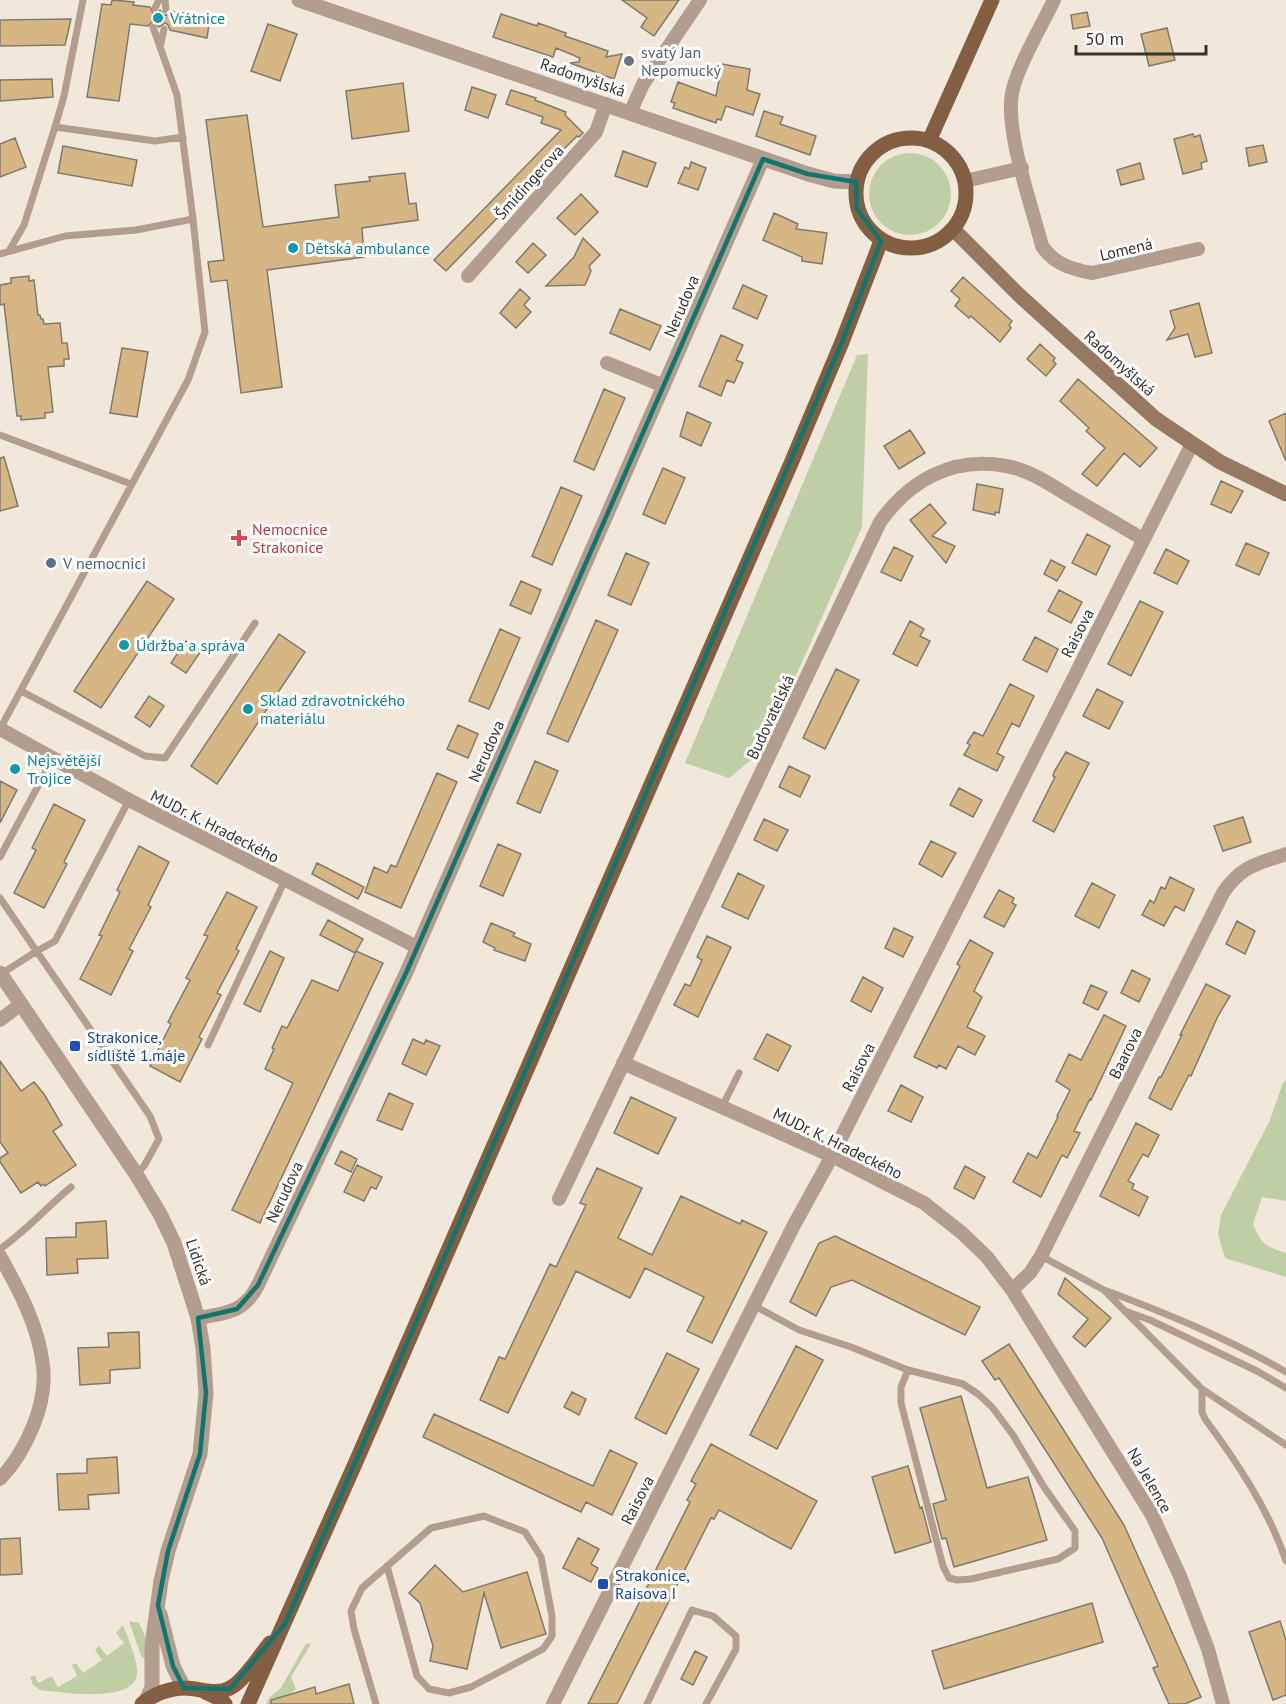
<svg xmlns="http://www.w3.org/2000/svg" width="1286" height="1704" font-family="'PT Sans',sans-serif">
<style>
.green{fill:#c0cea5}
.building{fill:#d6b684;stroke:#81796e;stroke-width:1.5}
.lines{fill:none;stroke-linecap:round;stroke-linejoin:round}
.service{stroke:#b39d8e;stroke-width:7}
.minor{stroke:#b39d8e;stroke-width:14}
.tertiary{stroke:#b39d8e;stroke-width:15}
.secondary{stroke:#977862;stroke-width:15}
.primary{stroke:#835e42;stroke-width:15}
.marked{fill:none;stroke:#0f766e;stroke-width:4.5;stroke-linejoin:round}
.culture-dot{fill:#0f9aa8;stroke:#fff;stroke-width:2}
.worship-dot{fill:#6b7280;stroke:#fff;stroke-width:2}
.health-dot{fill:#e0444e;stroke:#fff;stroke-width:2}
.service-dot{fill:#5c6f8a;stroke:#fff;stroke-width:2}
.transit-dot{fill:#1a4fb4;stroke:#fff;stroke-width:2}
.labels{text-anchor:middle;stroke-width:6;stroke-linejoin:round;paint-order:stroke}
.culture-label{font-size:16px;fill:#0d838f;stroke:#fff;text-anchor:start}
.worship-label{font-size:16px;fill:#5b616d;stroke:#fff;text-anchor:start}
.street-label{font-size:16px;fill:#36332e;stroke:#fff}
.health-label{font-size:16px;fill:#be3a42;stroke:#fff;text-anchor:start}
.service-label{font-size:16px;fill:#4e5e75;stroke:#fff;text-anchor:start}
.transit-label{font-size:16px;fill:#164399;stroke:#fff;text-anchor:start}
</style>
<rect width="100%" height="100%" fill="#f1e8db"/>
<path class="green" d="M869 194a41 41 0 1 1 82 0a41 41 0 1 1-82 0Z
M868,354l-6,173 -99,223 -34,28 -44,-15 172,-408z
M1286,1080v121l-24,-4 -9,27c8,19 12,23 33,29v24l-61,-19 -7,-24 3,-19 49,-95 13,-37z
M129,1621l10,2 6,13 1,24 -5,-4z
M123,1625c5,14 13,30 14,45 4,34 -71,23 -97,20l-7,-5 -3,-8 5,-2 3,8 14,-7 6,11 19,-11 -5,-11 4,-2 7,10 19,-13 -7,-10 4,-4 8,10 17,-13 -8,-10z
M309,1643l2,1 -20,33 5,12 -8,7 -3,8h-19l4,-7 11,-9 24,-43z"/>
<path class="building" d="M112,0l22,2 -1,3 17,2 3,6h5l2,-3 4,5h5l2,-4 39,6 -3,21 -37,-8 -2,-5 -3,-2 -6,4 -6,-6 -5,5 -18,-2 -11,77 -32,-4 15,-93 9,1z
M622,0h57l-25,36 -13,-9 6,-9z
M1087,12l3,14 -17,3 -2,-14z
M501,14l36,12 1,-3 28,10 -1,3 43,15 -2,6 16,-3 -8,25 -44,-16 9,-1 1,-4 -24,-10 -3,9 -60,-20z
M71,19l-6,26 -65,1v-26z
M268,24l29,10 -17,47 -29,-10z
M1167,28l8,32 -26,6 -8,-32z
M722,64l28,5 -3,21 13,4 -7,21 -27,-9 -5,14 -4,-1 -1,4 -43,-15 2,-5 -4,-1 7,-20 38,14z
M52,79l1,18 -53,4v-21z
M403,83l6,48 -57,8 -6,-48z
M472,87l24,8 -8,23 -23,-8z
M511,90l25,8 -1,2 31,12 -1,3 18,18 -4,4 -2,-1 -13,13 -118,122 -12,-11 127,-130 -20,-7 2,-6 -37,-13z
M764,111l19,6 -3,7 36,12 -6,19 -54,-19z
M247,115l16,112 76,-10 -4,-32 35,-4 -1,-4 36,-4 4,31 7,-1 2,17 -56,8 2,29 -97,13 15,117 -41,6 -14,-113 -16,2 -3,-20 16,-2 -18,-140z
M1193,134l1,3 6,-2 7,26 -6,2 1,6 -19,5 -9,-35z
M15,138l11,29 -26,10v-33z
M1263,145l4,17 -18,4 -3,-18z
M63,146l74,14 -5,26 -74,-13z
M623,151l33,12 -9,24 -32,-11z
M691,162l15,6 -8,22 -20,-7 7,-16 4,2z
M1140,163l4,16 -23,6 -4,-15z
M581,194l17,18 -23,23 -18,-17z
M774,213l24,11 -2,5 31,4 -5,31 -20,-3v-4l-39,-17z
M583,238l17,17 -11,11 2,5 -6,14 -39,1 28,-29z
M533,243l13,12 -18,18 -12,-11z
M29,276v5l5,-1 4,35h2l1,4h2l1,5 16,-1 2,20h5l2,16h-5v7l-16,1 5,45 -8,1v5l-24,2v-4h-4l-13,-112 -4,1v-20l11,-2v-5z
M963,277l49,44 -3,4 2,3 -11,14 -29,-26 -2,2 -14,-12 5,-7 -9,-8z
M743,285l24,11 -10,23 -24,-11z
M520,289l10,9 -6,7 7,7 -15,16 -16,-15z
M1199,303l13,50 -17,4 -7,-23 -21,6 8,-12 -5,-17z
M620,309l41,17 -11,24 -40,-17z
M721,335l22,10 -7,15 7,3 -9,20 -7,-3 -6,16 -22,-10z
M1040,344l15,14 -2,3 3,3 -10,12 -19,-17z
M122,348l26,4 -11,65 -27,-4z
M1078,379l79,69 -17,19 -16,-14 -27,33 -15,-12 23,-26 -19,-17 3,-3 -29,-27z
M604,389l21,9 -31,72 -20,-9z
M687,412l24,11 -10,23 -21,-10z
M1286,413v48l-17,-40z
M910,430l15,23 -26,16 -15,-23z
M4,457l14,49 -18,5v-53z
M663,468l22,10 -20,46 -22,-10z
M1221,481l22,10 -12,22 -20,-9z
M977,484l26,5 -4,24 -4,-1v3l-22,-5z
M561,487l21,9 -30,69 -20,-9z
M930,504l16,19 -14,13 23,10 -9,17 -36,-43z
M1087,534l23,12 -14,29 -24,-12z
M1246,543l23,10 -10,22 -23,-10z
M894,547l19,9 -12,25 -20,-9z
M1166,549l23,12 -12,23 -23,-11z
M626,553l23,10 -18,42 -23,-10z
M1051,560l14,7 -8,14 -13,-7z
M147,581l27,18 -73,109 -27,-17z
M521,581l20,9 -10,24 -21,-9z
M1059,590l23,12 -11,21 -23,-12z
M1140,601l23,11 -32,64 -23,-12z
M596,620l22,10 -50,112 -21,-9z
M910,621l14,8 -4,7 10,5 -13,25 -24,-12z
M500,629l20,9 -31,71 -20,-8z
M279,634l26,18 -88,132 -26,-18z
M1035,637l23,12 -11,23 -24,-12z
M186,641l15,10 -15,22 -15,-10z
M836,669l23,11 -34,69 -22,-11z
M1010,684l24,12 -15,31 -7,-4 -15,30 7,4 -7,14 -33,-16 6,-10 -3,-2 7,-11 9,4z
M1097,689l26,13 -14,27 -26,-13z
M149,696l15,10 -14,21 -15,-10z
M458,725l20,9 -10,24 -21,-9z
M1066,752l23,11 -35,69 -21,-11 22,-44 -2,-1 1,-4z
M535,761l23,10 -18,42 -23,-10z
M789,766l21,10 -10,21 -21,-10z
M437,773l20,9 -56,126 -36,-16 9,-25 13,6 4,-8 5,2z
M0,781l17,9 -17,33z
M959,788l23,12 -9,17 -23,-12z
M54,804l31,16 -21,42 3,2 -23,44 -30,-15 22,-43 -4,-2z
M1243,817l8,25 -28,9 -9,-25z
M764,819l24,11 -11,21 -23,-11z
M931,841l25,12 -14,24 -23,-13z
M498,844l23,10 -18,42 -23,-10z
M139,846l30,16 -21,43 3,2 -22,42 4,2 -22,44 -31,-16 22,-43 -3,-1 21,-43 -3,-2z
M317,863l47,24 -6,12 -46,-25z
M738,873l26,13 -16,33 -26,-12z
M1170,877l24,12 -10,22 -9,-5 -11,20 -22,-11 8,-15 4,3 7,-16 4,2z
M1092,883l23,12 -16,33 -24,-12z
M999,890l15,8 -2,5 4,2 -12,22 -20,-10z
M227,892l30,15 -21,42 3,2 -22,42 4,2 -22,42 3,2 -22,43 -30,-16 21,-42 -3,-2 22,-42 -4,-2 22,-42 -4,-1z
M328,920l35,19 -8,14 -35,-18z
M1237,921l18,10 -10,23 -19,-10z
M491,923l24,10 -2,3 18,8 -6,17 -31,-11 1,-2 -12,-6z
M894,928l19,9 -10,20 -18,-9z
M707,936l24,11 -33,70 -24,-12 11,-21 5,2 12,-26 -5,-3z
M970,940l23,13 -19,38 8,6 -15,30 18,9 -10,19 -17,-9 -12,23 -7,-4 -2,3 -23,-11 46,-91 -3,-2z
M270,951l14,7 -24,54 -16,-8z
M356,951l27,12 -123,260 -28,-13 61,-127 -28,-14 9,-20 -2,-1 10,-22 5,2 25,-48 26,11z
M1132,970l18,9 -11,23 -18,-9z
M863,977l20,11 -12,24 -20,-11z
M1206,984l24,12 -12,20 -27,60 -2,-1 -18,35 -22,-12 10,-21h2l21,-42h-2z
M1091,985l16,7 -9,18 -15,-7z
M1104,1015l22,11 -35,74 -1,-1 -16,32 6,2 -13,25 -5,-3 -21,42 -28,-15 15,-29 9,5 21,-41 -1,-1 13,-26 -14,-9 13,-27 12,6z
M767,1034l24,12 -13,25 -24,-12z
M413,1039l11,5 2,-4 14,6 -14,29 -24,-11z
M0,1061l21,30 13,-9 10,12 18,31 -9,6 23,34 -31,21 -1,-2 -3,2 -3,-4 -17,11 -21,-31v-4l8,-5 -8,-11z
M901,1085l22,12 -12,25 -23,-11z
M389,1093l24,11 -11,26 -25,-10z
M631,1097l45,21 -18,36 -44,-21z
M1136,1123l23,12 -11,22 -5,-3 -15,27 6,3 -2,5 16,8 -9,19 -39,-20z
M341,1151l16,8 -6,13 -16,-8z
M357,1165l25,12 -6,12 -5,-2 -7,14 -20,-9z
M965,1166l20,11 -11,22 -20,-11z
M597,1168l45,20 -24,50 34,17 29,-59 59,28 2,-4 25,12 -55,111 -25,-12 17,-34 -59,-29 -15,30 -54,-27 -68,142 -28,-13 19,-43 6,2 45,-95 6,3 30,-62 -6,-2z
M106,1221l2,37 -31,1 1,14 -31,2 -1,-37 30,-1v-14z
M835,1236l145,71 -15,28 -113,-55 -21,7 -15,29 -26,-14 29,-59z
M1065,1278l46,40 -26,29 -12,-10 15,-18 -30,-25z
M139,1332l1,36 -30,2v13l-30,2 -2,-37 31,-1 -1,-14z
M1009,1344l115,181 77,172 -16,7h-16l-16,-36 5,-2 -56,-128 -103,-160 -4,2 -13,-19z
M796,1346l27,14 -46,89 -27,-14z
M667,1353l32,16 -33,65 -31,-16z
M572,1392l14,7 -7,16 -15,-8z
M961,1396l26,92 41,-11 19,63 -93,27 -8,-29 -4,1 -9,-35 13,-4 -26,-92z
M434,1414l159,72 17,-36 27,13 -25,52 -26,-13 -5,10 -158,-75z
M711,1444l106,57 -26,48 -72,-39 -5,9 -3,-1 -94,186h-29l102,-202 -3,-2 9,-16 -5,-3z
M117,1457l2,36 -31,2 1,14 -30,1 -2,-36 30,-1v-14z
M908,1466l12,42 2,-1 9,35 -36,11 -23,-76z
M20,1538l2,36 -22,1v-36z
M578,1538l21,11 -8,15 7,4 -7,14 -28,-14z
M435,1565l28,27 64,-20 19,62 -45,14 -17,-55 -17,76 -37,-8 3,-15 -13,-43 -11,-10z
M1092,1603l11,39 -159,47 -12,-38z
M1280,1621l6,19v55l-13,5 -24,-68z
M695,1651l12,6 -14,28 -12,-6z
M349,1684l5,20h-83v-4l44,-13 1,7z"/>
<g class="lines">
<path class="service" d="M165,0l1,10
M155,8l4,-8
M160,47l4,-18
M55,127l100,14 28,-4
M9,251l15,-26 31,-98 9,-31 19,-96
M0,254l65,-18 71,-6 57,-11
M0,435l131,49
M21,691l124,65 20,2 90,-135
M0,729l188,-349 17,-48 -12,-113 -16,-124 -24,-68
M0,857l53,-99
M0,898l150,218 9,23 -15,27 -8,8
M1,974l36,-23 18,-10 74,-141
M208,1045l77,-165
M722,1107l17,-34
M0,1249c26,-18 47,-42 71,-62
M1041,1256l63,34 98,99 84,56
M1107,1291c61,23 122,48 179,81
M753,1305l46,25 52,17 57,23 55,14 15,10 14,13 21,28 31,52 31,44v17l-17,11 -87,20 -14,1 -8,-2 -6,-12 -42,-163v-16l7,-17
M1125,1311l25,9 107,51 29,17
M1202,1389v23l3,7c32,43 64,91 81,142
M376,1704l-22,-75 -3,-18 11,-23 69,-60 53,-12 41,16 16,25 11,59v20l-9,13 -72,38 -22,6 -20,-4 -12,-13 -30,-110
M647,1704l45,-94 21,6 23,20v13l-30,55"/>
<path class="minor" d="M1054,0c-12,25 -37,67 -42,93 -7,39 20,113 30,153 12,18 29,23 50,27l106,-24
M630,113l13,-29 57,-84
M965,181l57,-13
M468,276l128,-144 10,-28
M607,363l57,23
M0,729l129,71 288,147
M0,1020l21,-16
M623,1063l209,93 92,47 38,30 25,24 25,33 140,225 28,61 28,73 15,55
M559,1199l321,-677c30,-42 73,-66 126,-56 24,4 45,19 65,31 24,14 48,28 72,42
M0,1256c19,34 39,71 43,110 5,38 -18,87 -43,113
M1012,1290l18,-17 11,-17 182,-363c18,-27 34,-29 63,-39
M198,1318c28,-5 46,-5 60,-33l148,-312 357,-814
M553,1704l241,-479 38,-69 360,-712"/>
<path class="tertiary" d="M299,0l509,174 26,7 22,1
M0,973l136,201 24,40 14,29 24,75 5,30 3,45 -6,61 -32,97 -7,30 -9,64v42l-5,12
M160,1614l13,52 11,22"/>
<path class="secondary" d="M953,229l66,66 137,124 64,43 66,32"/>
<path class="primary" d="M856 193a55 55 0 1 1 110 0a55 55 0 1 1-110 0Z
M929,141l63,-141
M205,1692l13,6 7,6
M142,1704c11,-10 28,-16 43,-16 15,0 31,8 45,0 14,-7 30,-33 40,-45
M248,1704l107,-240 437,-1003 50,-119 39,-101"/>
</g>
<path class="marked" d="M763,159l45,15 48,8 1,27 24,32 -39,101 -557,1282 -55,65 -46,-1 -11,-22 -15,-61 10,-54 32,-97 6,-61 -8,-75 39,-9 21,-24 148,-312z"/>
<g class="culture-dot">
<circle cx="158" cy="18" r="6"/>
<circle cx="293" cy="248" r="6"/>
<circle cx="124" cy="645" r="6"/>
<circle cx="248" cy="709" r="6"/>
<circle cx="15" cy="769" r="6"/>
</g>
<circle class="worship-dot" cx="629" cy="61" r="6"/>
<path class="health-dot" d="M236 529h6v6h6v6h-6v6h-6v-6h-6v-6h6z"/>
<circle class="service-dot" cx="51" cy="563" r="6"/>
<g class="transit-dot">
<rect x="69" y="1040" width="12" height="12" rx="3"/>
<rect x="597" y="1578" width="12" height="12" rx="3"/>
</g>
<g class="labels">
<g class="culture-label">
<text x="170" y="24">Vrátnice</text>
<text x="305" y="254">Dětská ambulance</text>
<text x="136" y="651">Údržba a správa</text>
<text x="260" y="706">Sklad zdravotnického<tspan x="260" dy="18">materiálu</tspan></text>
<text x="27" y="766">Nejsvětější<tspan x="27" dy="18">Trojice</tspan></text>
</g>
<g class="worship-label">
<text x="641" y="58">svatý Jan<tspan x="641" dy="18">Nepomucký</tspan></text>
</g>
<g class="street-label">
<text transform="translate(583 77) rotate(19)" y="6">Radomyšlská</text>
<text transform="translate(529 182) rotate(-48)" y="6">Šmidingerova</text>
<text transform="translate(1126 249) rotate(-13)" y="6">Lomená</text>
<text transform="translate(681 306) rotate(-67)" y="6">Nerudova</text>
<text transform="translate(1120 363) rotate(42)" y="6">Radomyšlská</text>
<text transform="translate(1077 633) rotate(-63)" y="6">Raisova</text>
<text transform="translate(770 717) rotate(-65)" y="6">Budovatelská</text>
<text transform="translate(486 751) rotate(-66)" y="6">Nerudova</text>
<text transform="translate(215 826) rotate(27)" y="6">MUDr. K. Hradeckého</text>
<text transform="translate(1125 1053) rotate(-64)" y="6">Baarova</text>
<text transform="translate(858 1067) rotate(-63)" y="6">Raisova</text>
<text transform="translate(838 1143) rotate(26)" y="6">MUDr. K. Hradeckého</text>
<text transform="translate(284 1192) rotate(-65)" y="6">Nerudova</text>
<text transform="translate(199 1262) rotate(71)" y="6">Lidická</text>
<text transform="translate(1150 1480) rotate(60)" y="6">Na Jelence</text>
<text transform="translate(637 1500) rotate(-63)" y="6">Raisova</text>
</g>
<g class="health-label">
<text x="252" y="535">Nemocnice<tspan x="252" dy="18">Strakonice</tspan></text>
</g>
<g class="service-label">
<text x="63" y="569">V nemocnici</text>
</g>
<g class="transit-label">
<text x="87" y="1043">Strakonice,<tspan x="87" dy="18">sídliště 1.máje</tspan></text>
<text x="615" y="1581">Strakonice,<tspan x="615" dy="18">Raisova I</tspan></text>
</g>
</g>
<path d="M1076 45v9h130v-9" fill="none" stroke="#36332e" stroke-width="3"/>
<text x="1085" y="45" font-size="18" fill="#36332e" stroke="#ffffff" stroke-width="4.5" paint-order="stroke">50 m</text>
</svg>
